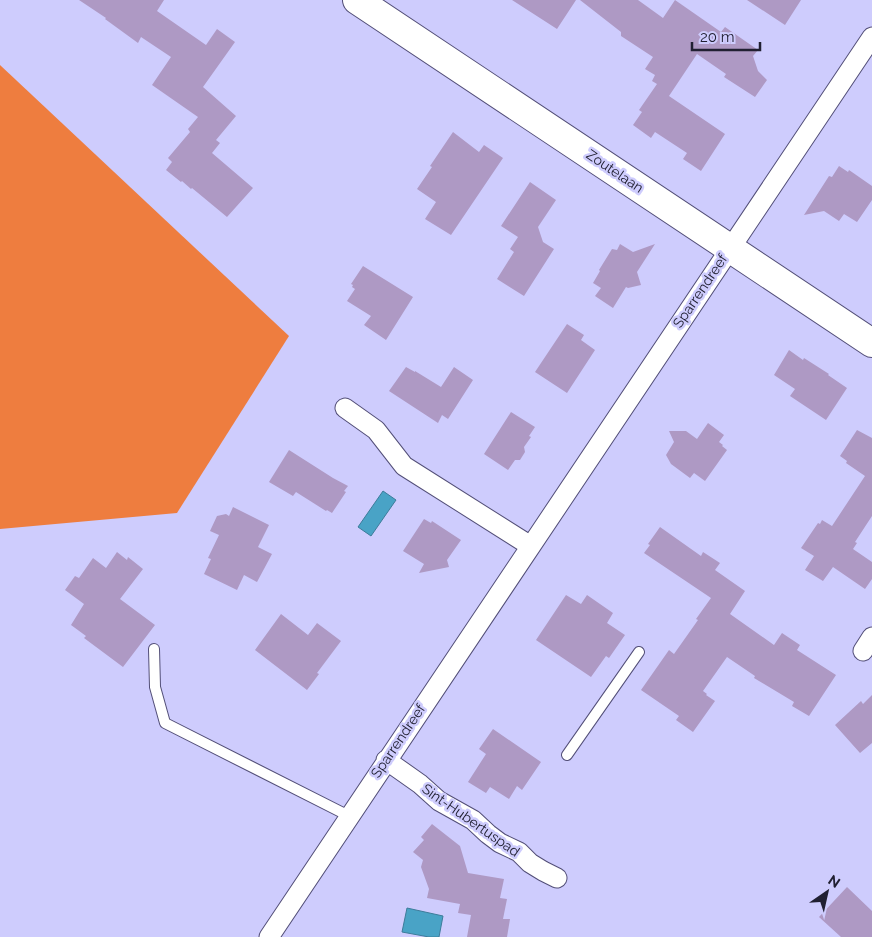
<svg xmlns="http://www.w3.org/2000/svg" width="872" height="937" font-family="Raleway,sans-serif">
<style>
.green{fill:#ee7d3f}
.water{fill:#49a3c6;stroke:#3d7c9a}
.building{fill:#ae99c4}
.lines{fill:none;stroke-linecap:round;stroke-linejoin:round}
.lane-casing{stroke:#534f78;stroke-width:12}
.street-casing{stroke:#534f78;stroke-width:21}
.secondary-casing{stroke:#534f78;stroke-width:30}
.lane{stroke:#fff;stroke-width:10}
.street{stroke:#fff;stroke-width:19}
.secondary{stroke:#fff;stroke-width:28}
.labels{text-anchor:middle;stroke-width:5;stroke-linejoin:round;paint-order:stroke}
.street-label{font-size:14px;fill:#212032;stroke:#ceccfd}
</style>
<rect width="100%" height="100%" fill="#ceccfd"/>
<path class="green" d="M0,65l289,271 -112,177 -177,16z"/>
<path class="water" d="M383,491l13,9 -25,36 -13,-9z
M407,908l36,8 -4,21h-10l-27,-5z"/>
<path class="building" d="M79,0h85l-7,11 49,34 11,-16 18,13 -32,45 33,29 -20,24 4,3 -8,10 41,35 -26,29 -35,-29 -1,1 -9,-8 -1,1 -15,-12 6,-8 -4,-4 22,-26 -2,-3 10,-12 -46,-32 19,-28 -30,-20 -3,6 -33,-24 1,-1z
M512,0h64l-19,29z
M580,0h58l25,18 12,-18 46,32 4,-5 33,23 -5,6 5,15 9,9 -12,17 -31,-20 2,-3 -29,-20 -28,42 56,38 -24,37 -18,-12 4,-6 -32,-21 -4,6 -18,-13 9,-13 -3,-2 18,-26 -5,-3 3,-6 -10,-6 8,-12 -32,-21v-4z
M747,0h54l-16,25z
M453,132l26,20 5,-7 19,13 -52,77 -26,-16 11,-17 -19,-13 15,-22 -2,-1z
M839,166l9,6 1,-2 23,16v14l-15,22 -13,-8 -5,7 -15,-10 -20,4 25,-39 3,1z
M530,182l26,18 -18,27 5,15 11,7 -30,47 -27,-17 17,-27 -4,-3 8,-12 -17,-11z
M620,244l13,8 22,-8 -18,28 4,13 -13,3 -2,-1 -13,21 -18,-12 6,-8 -8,-5 7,-12 -1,-1 13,-21 5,1z
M363,266l50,31 -27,43 -22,-15 7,-9 -24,-15 8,-12 -3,-2 1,-2 -2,-1z
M567,324l17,11 -3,5 14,10 -28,43 -32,-21z
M789,350l14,10 1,-2 25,16 -1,1 19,13 -21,32 -36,-24 5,-7 -21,-14z
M406,367l9,5v-1l26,16 13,-20 19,13 -25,39 -6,-4 -4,8 -49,-32z
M511,412l24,15 -6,9 2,1 -7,10 1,5 -5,8h-5l-7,10 -24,-16z
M708,423l16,12 -5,7 4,3 -1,1 5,4 -22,31 -11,-8 -4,5 -19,-14 -5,-9 8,-13 -5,-11h17l11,8z
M857,430l15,8v78l-17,26 2,1 -4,6 19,13v17l-7,10 -32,-22 -10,14 -18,-11 9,-14 -13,-8 17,-25 2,1 2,-4 10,6 33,-50 -19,-13 1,-2 -7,-5z
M289,450l44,28 15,8 -4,5 2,1 -14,21 -5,-3 -1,1 -30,-19 -3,4 -24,-14z
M233,507l36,18 -11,22 14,7 -15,28 -13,-7 -7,15 -33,-16 7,-15 -3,-1 11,-23 -9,-4 7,-15 9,-2 3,2z
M424,519l7,4 1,-2 29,19 -14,20 2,7 -30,6 5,-9 -21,-13z
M660,527l41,29 2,-4 17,11 -5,7 30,21 -15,23 44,31 8,-12 18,12 -3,5 39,25 -27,41 -17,-10 2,-4 -40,-24 1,-2 -28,-19 -24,34 4,3 -1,1 9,6 -22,31 -17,-12 3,-4 -38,-26 28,-40 5,4 24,-34 -2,-1 15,-21 -67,-45 6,-8 -2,-1z
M117,552l10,8 1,-3 15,12 -23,30 35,26 -32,42 -39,-29 2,-2 -15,-11 13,-21 -19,-14 10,-14 4,2 14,-20 13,10z
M566,595l15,9 6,-9 26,18 -6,10 18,12 -16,23 -3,-2 -15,21 -55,-37z
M281,614l27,21 9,-12 24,18 -24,32 2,1 -12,16 -52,-40z
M872,695v48l-12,10 -25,-28 26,-24 2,3z
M493,729l48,33 -19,28 -5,-4 -8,13 -19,-12 -4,6 -18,-11 18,-28 -7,-5z
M432,824l28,22 8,27 36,6 -4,19 7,1 -4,20h7l-3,18h-40l4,-22 -13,-2 2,-9 -33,-6 2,-9 -8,-22 2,-7 -10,-8 11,-12 -3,-3z
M847,887l25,24v26h-31l-22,-20z"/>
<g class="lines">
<defs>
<path id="lane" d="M154,649l1,38 10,36 184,93
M567,755l72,-103"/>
<path id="street" d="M345,408l31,22 28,36 125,79
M863,651l9,-14
M386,760l34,24 19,17 34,19 15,14 12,9 19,9 11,11 13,8 14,7
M269,937c199,-301 400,-601 603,-900"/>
<path id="secondary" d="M357,0l515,343"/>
</defs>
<use href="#lane" class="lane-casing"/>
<use href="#street" class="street-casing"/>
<use href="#secondary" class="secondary-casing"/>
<use href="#lane" class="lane"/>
<use href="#street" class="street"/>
<use href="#secondary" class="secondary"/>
</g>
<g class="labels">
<g class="street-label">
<text transform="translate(615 171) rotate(34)" y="5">Zoutelaan</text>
<text transform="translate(700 291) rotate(-56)" y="5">Sparrendreef</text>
<text transform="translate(398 741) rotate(-56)" y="5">Sparrendreef</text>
<text transform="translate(471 820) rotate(35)" y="5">Sint-Hubertuspad</text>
</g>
</g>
<g transform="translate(827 892) rotate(34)" stroke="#ceccfd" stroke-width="4" paint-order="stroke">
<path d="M0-4L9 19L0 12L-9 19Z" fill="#212032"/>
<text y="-8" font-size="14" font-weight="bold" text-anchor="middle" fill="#212032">N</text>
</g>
<path d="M692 42v8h68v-8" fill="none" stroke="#212032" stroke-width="2.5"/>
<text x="700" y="42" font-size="15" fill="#212032" stroke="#ceccfd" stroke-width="4" paint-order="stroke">20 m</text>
</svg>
